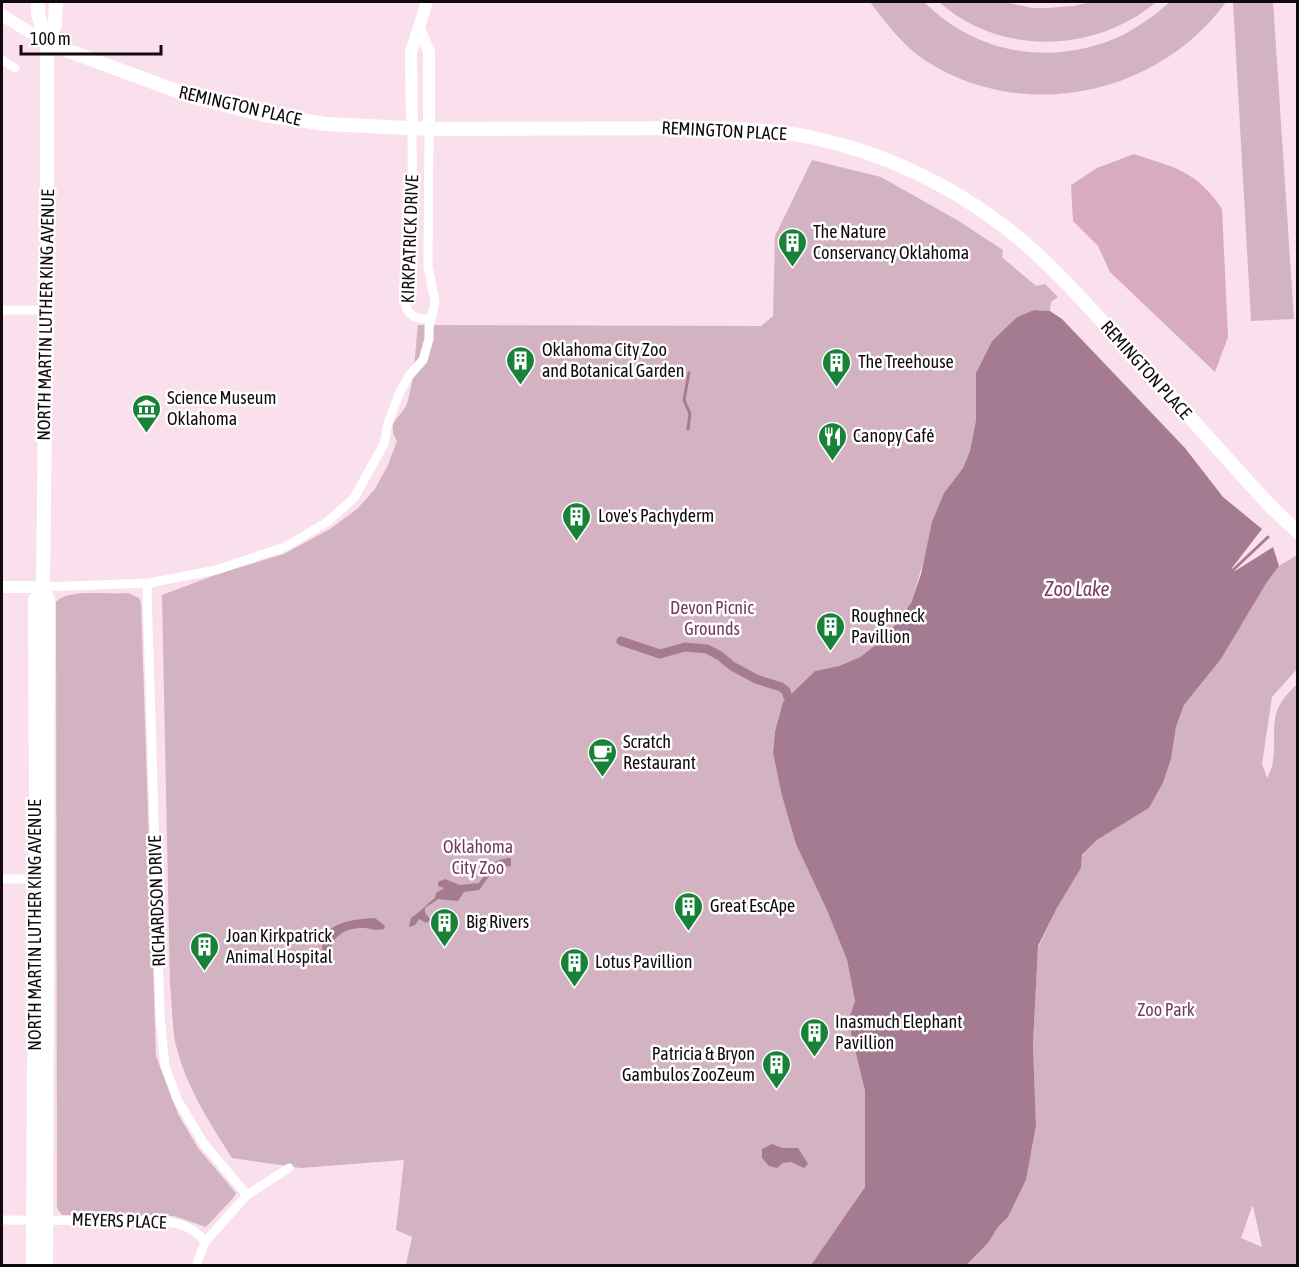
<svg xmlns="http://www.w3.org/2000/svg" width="1299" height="1267" font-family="'Asap Condensed',sans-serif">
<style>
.green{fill:#d3b2c2;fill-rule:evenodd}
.forest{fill:#d8abc1}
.water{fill:#a57b91}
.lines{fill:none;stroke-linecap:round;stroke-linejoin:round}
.stream{stroke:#a57b91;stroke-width:3}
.canal{stroke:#a57b91;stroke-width:9}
.minor{stroke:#fff;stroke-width:9}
.tertiary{stroke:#fff;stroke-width:12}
.secondary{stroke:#fff;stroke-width:14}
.labels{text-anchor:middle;stroke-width:5;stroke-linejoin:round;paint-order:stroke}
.street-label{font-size:18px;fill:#11090d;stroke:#fff}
.poi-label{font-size:18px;fill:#11090d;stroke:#fff;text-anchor:start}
.park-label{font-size:18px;fill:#743b5a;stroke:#fff}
.water-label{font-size:20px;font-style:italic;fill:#773e5d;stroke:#fff}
</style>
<rect width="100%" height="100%" fill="#f9e0ec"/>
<path class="green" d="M870,2h54c52,51 122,64 190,37 15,-6 29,-16 43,-26 4,-3 9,-9 14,-11 5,-2 46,-1 55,0 -67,93 -202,122 -300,59 -22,-14 -41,-39 -56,-59z
M939,2h66l27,6h14l28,-2 16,-4h66c-61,52 -157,54 -217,0z
M1233,2h40l21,317 -43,2z
M812,160l69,17 76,43 46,30 -1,7 34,29 9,-2 13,13 -7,5 -1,9 -16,-1 -17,7 -25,24 -16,32v47l-6,31 -7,17 -19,25 -33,110 -25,34 -26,20 -21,9 -24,5 -32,31 -8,29 -2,22 8,39 66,168 8,41 -7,20 17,70v96l-54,78h-405l6,-28 -16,-7 8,-70 -103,8 -69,-10c-23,-36 -48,-75 -57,-117 -3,-18 -3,-38 -5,-56l-8,-390 56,-21 66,-20 46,-25 27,-20 18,-20 13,-24 9,-24c-13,-21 7,-23 11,-41 7,-24 7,-51 10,-75l343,1 12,-10 2,-80z
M1297,555v114l-25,28 -10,67 5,14c11,-18 5,-39 8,-59 2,-15 13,-26 22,-35v581l-330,1 21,-23 10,-16 10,-10 18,-37 10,-54 -3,-81 5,-97 19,-40 24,-40 1,-12 15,-16 52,-32 14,-25 8,-24 5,-32 8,-22 37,-46 46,-77 12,-16zM1252,1206h1l9,41 -21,-9z
M128,593l11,5 2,5 15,453 22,58 20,34 38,45 -2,4 -28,30 -32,-11 -112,-1 -5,-7 -1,-606c11,-14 55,-7 72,-9z"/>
<path class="forest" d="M1134,154c41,14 62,16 88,55l6,128 -13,35 -105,-100 -12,-26 -25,-25 -2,-36 26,-17z"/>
<path class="water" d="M1034,310l16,1 12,8 123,129 38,49 39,32 -30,39v3h3l38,-24 6,19 -12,16 -46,77 -37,46 -8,22 -5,32 -8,24 -14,25 -52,32 -15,15 -1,13 -24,40 -19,38 -5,99 3,81 -10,54 -18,37 -10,10 -10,16 -21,22h-156l54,-78v-96l-17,-70 7,-20 -8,-41 -20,-50 -31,-66 -15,-52 -8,-39 2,-22 8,-29 32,-31 24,-5 21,-9 26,-20 25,-34 10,-29 11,-52 12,-29 19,-25 7,-17 6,-31v-47l16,-32 25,-24z
M511,858v8l-16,2 -16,22 -15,2 -6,9 -20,-2 -13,9v5l6,7 -5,3 -7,-4 -4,6 -6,2 2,-9c9,-6 16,-14 24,-20l1,-5 8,-5 -6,-2v-4l7,-3 15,6 19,-2c11,-15 12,-24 32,-25z
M375,918l10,8 -1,3c-7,2 -12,0 -19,-1 -19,-1 -34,8 -35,26h-7c-7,-31 29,-35 52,-36z
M772,1144l10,4h16l10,16 -4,4 -13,-6 -8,1 -6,5 -8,-2 -7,-8v-9z"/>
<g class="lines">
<path class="stream" d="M688,429l2,-15 -6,-14 5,-27
M1232,571l36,-34"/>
<path class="canal" d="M621,641l39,13 25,-7 22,2 13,7 12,10 24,13 25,8 5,4 2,6"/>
<path class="minor" d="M2,60l13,8
M412,129l1,137c-8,23 -19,55 18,53
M2,310h44
M149,583l-2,7 13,426 5,50 12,33 27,45 43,51
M43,587l106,-4 67,-13 69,-23 42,-25 27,-24 30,-54 4,-21 12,-31 9,-16 14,-16 6,-21v-12l6,-25 -7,-36 1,-137
M2,879h39
M2,1220l163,1c16,3 30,7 40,21l-9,24
M205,1242l42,-47 42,-27"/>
<path class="tertiary" d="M2,15l45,28
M419,28l10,24v77
M412,129l-1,-77 16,-50
M2,587h41"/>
<path class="secondary" d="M38,2v12l9,29v210l-4,334 5,13v8l-2,658
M47,43l146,54 72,18 61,9 103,5 290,-1c33,2 67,3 99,11 82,18 162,61 222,118 32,30 61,63 91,96 47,51 94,103 140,154l27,25
M47,43l8,-18 1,-23
M33,1266l1,-202 3,-52 -2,-412 8,-13"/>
</g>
<defs>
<symbol id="building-pin" viewBox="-11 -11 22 30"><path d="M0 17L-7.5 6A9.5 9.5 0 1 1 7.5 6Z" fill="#188238" stroke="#fff"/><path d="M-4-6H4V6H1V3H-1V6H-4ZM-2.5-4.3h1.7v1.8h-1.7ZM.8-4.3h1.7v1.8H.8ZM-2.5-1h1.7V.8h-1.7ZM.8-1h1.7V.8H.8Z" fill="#fff"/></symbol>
<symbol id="museum-pin" viewBox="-11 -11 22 30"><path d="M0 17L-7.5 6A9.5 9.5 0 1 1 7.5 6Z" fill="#188238" stroke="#fff"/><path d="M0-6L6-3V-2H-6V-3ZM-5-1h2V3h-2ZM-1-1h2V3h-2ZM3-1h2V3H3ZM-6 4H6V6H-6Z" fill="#fff"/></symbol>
<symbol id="restaurant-pin" viewBox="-11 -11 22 30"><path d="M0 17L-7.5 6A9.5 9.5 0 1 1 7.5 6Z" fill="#188238" stroke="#fff"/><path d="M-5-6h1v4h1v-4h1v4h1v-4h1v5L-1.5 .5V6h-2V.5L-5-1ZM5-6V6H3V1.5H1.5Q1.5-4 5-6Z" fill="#fff"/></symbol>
<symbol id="cafe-pin" viewBox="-11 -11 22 30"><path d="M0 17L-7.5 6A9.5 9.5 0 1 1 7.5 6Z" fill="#188238" stroke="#fff"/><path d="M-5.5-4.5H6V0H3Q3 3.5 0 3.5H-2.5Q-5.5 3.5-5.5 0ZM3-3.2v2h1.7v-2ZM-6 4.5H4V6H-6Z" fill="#fff"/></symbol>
</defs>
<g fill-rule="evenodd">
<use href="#building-pin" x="776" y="226" width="33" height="45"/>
<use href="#building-pin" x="504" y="344" width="33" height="45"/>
<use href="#building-pin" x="820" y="346" width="33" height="45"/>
<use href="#museum-pin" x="130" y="392" width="33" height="45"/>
<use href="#restaurant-pin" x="816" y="420" width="33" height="45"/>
<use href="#building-pin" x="560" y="500" width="33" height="45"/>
<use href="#building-pin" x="814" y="610" width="33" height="45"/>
<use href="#cafe-pin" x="586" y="736" width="33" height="45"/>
<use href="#building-pin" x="672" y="890" width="33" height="45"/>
<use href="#building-pin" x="428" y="906" width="33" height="45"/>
<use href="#building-pin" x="188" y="930" width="33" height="45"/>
<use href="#building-pin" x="558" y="946" width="33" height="45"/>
<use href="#building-pin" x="798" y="1016" width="33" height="45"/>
<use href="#building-pin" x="760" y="1048" width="33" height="45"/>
</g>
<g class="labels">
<g class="street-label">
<text transform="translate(240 106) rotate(13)" y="6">REMINGTON PLACE</text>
<text transform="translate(724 131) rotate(3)" y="6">REMINGTON PLACE</text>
<text transform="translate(410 239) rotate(-88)" y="6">KIRKPATRICK DRIVE</text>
<text transform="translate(46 315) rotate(-89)" y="6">NORTH MARTIN LUTHER KING AVENUE</text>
<text transform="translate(1146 370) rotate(48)" y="6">REMINGTON PLACE</text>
<text transform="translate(157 901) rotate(-92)" y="6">RICHARDSON DRIVE</text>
<text transform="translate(35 925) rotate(-90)" y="6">NORTH MARTIN LUTHER KING AVENUE</text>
<text transform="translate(119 1221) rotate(2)" y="6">MEYERS PLACE</text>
</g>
<g class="poi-label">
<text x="813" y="238">The Nature<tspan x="813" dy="21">Conservancy Oklahoma</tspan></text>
<text x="542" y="356">Oklahoma City Zoo<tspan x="542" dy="21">and Botanical Garden</tspan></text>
<text x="858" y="368">The Treehouse</text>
<text x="167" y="404">Science Museum<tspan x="167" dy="21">Oklahoma</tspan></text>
<text x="853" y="442">Canopy Café</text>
<text x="598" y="522">Love's Pachyderm</text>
<text x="851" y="622">Roughneck<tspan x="851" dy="21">Pavillion</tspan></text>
<text x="623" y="748">Scratch<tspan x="623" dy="21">Restaurant</tspan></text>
<text x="710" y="912">Great EscApe</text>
<text x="466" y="928">Big Rivers</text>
<text x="226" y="942">Joan Kirkpatrick<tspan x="226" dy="21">Animal Hospital</tspan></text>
<text x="595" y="968">Lotus Pavillion</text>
<text x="835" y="1028">Inasmuch Elephant<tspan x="835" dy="21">Pavillion</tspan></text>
<text x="755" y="1060" text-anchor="end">Patricia &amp; Bryon<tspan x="755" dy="21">Gambulos ZooZeum</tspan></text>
</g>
<g class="park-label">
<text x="712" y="614">Devon Picnic<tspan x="712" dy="21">Grounds</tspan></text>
<text x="478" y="853">Oklahoma<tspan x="478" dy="21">City Zoo</tspan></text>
<text x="1166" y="1016">Zoo Park</text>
</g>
<g class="water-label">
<text x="1077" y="596">Zoo Lake</text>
</g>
</g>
<rect width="1299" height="1267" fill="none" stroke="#11090d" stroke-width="6"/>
<path d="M21 45v9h140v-9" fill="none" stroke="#11090d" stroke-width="3"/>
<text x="30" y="45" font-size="18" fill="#11090d" stroke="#ffffff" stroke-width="4.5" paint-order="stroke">100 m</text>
</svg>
